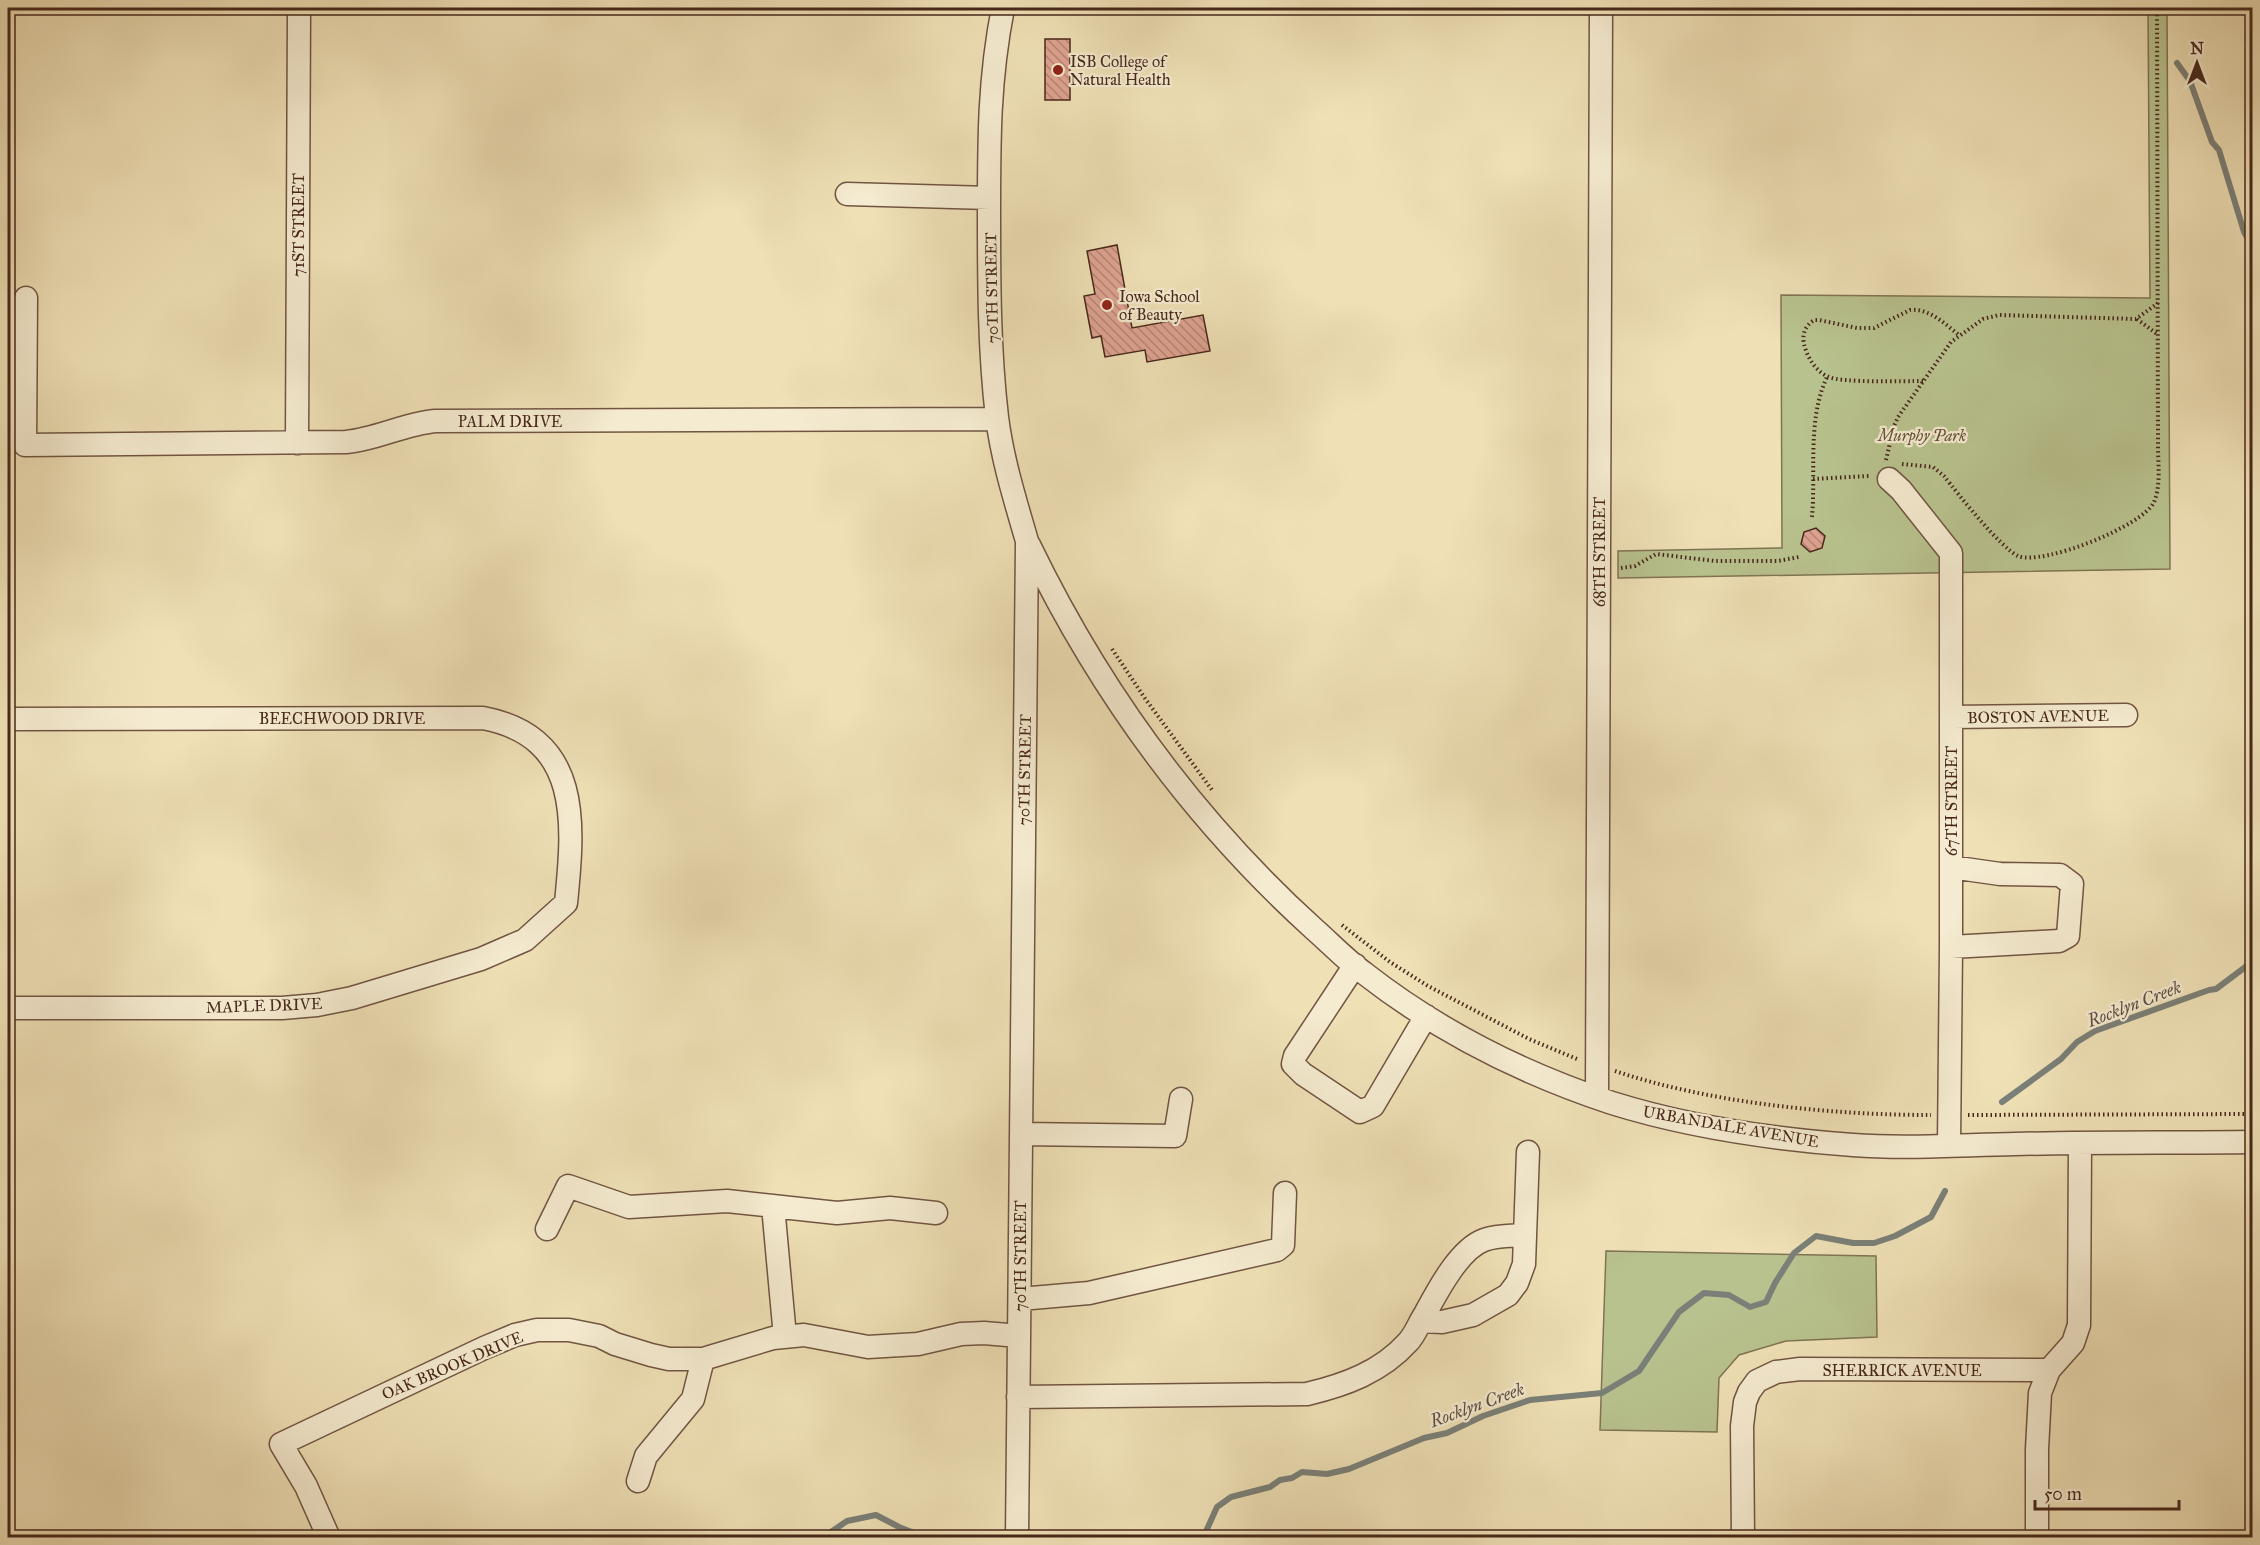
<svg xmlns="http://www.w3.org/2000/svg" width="2260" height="1545" font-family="'IM FELL Great Primer',serif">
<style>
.green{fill:#b8c28e;stroke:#807454;stroke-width:1.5}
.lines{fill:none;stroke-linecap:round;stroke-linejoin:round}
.stream{stroke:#7a8078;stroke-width:6}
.building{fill:url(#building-back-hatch);stroke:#47271b;stroke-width:1.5}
.minor-casing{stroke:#715542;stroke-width:25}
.path{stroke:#47271b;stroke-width:4;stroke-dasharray:1.5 3;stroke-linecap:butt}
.minor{stroke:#f5ebd0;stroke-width:22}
.poi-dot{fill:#8f2418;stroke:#f5ebd0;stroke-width:2}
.labels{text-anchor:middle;stroke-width:4.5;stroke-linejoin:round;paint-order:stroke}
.poi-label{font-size:16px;fill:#47271b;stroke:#f5ebd0;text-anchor:start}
.street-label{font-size:16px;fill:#47271b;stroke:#f5ebd0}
.park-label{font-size:16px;font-style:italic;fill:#634e38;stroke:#f5ebd0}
.water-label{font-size:18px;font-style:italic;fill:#5c4c42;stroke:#f5ebd0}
</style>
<defs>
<pattern id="building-back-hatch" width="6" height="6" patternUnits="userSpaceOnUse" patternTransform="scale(1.5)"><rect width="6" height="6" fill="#dea391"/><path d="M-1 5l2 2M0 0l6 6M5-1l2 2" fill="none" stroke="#b68576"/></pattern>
</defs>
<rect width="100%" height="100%" fill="#efe0b6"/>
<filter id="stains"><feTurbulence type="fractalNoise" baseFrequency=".00333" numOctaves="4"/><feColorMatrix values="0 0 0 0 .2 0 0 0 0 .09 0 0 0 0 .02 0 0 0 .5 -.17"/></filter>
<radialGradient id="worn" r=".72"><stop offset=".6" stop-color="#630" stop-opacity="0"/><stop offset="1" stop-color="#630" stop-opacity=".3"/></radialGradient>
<path class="green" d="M2148,8h19l3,561 -552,9v-27l164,-3 -1,-253 369,3z
M1606,1251l270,5 1,81 -91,4 -47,14 -20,23 -2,54 -117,-2z"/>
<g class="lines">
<path class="stream" d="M2177,63l13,18 22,61 7,8 25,82 8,14
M2002,1102l59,-43 16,-17 18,-11 114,-41 7,-1 36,-27
M822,1538l25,-17 29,-6 23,12 28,11
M1203,1538l14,-31 14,-10 39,-10 10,-7 12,-2 10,-6 25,2 22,-5 75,-31 23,-5 36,-17 47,-16 72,-7 37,-22 40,-59 25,-19 25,2 21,12 16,-5 9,-19 19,-30 22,-17 37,7h21l21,-7 36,-19 14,-26"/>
</g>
<path class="building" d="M1045,39h25v61h-25z
M1117,245l15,83 71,-13 7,36 -63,11 -2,-12 -40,7 -4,-21 -9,2 -8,-42 11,-2 -8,-43z
M1816,528l9,8 -3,12 -12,4 -9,-8 3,-12z"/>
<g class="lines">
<defs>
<path id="minor" d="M1003,8c-14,71 -14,131 -14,204 0,68 0,137 8,205 5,41 18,83 30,124l-10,997
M847,194l142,4
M26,298l-1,147 321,-3c31,-3 58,-18 89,-21l562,-2
M297,443l2,-435
M1889,479l12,11 50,63v394l-2,198
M1029,545c70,145 166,276 285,384 16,14 32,31 50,44 73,57 160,101 248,130 77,24 160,36 241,42 53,4 108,0 162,-1 79,-2 158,-1 237,-2
M1951,717l175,-2
M8,719l475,-1c99,19 91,105 83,185l-41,37 -44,19 -129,39 -35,7 -35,3h-274
M1951,867l49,7 60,1 12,9 -4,52 -9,5 -108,6
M1355,965l-60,91 -2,8 10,10 57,38 13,-6 53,-90
M1597,1097l4,-1089
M1021,1134l154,2 6,-37
M773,1206l12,131
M547,1229l21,-43 61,21 98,-6 110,12 53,-5 46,5
M1020,1299l69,-6 188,-43 6,-5 2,-52
M1421,1321l21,1 31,-7 35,-20 9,-12 7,-19 4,-112
M1018,1397l289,-3c38,-9 74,-22 101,-52 7,-7 11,-19 17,-28 12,-22 34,-65 59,-74 13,-5 27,-4 41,-5
M638,1481l8,-25 47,-57 10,-40
M329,1538l-23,-52 -25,-42 203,-96 31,-13 22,-5h32l30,6 16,8 36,11 18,4h34l70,-21 31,-3 64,12 50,-3 43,-10 23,-1 35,3
M1743,1538l-1,-112 3,-24 4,-10 8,-11 19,-9 24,-3 249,1
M2037,1538v-89l3,-56 9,-23 24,-27 6,-18 1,-182"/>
</defs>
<use href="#minor" class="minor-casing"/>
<path class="path" d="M2137,319l20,15
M1923,381c-19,0 -80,2 -94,-4 -13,-5 -22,-20 -25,-33 -2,-10 1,-18 10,-24h5l38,8h17l36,-18c19,-2 35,14 49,25
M1886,460l8,-34 4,-9 53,-75 32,-23 16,-4 137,4 22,-16
M1902,464l31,3 11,9c14,18 56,71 74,80 25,10 125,-30 136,-54 7,-16 4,-38 4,-55l-1,-439
M1813,479l56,-3
M1812,517c4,-46 -5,-97 15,-140
M1621,568l14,-2 21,-12 59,7h63l21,-4
M1112,649l32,48 68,93
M1342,925l48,37 38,24 101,53 48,20
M1615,1071c95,32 216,44 316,44
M1968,1115l284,-1"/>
<use href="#minor" class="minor"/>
</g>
<g class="poi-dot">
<circle cx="1058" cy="70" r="6"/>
<circle cx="1107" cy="305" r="6"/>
</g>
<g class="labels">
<g class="poi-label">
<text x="1070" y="67">ISB College of<tspan x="1070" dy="18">Natural Health</tspan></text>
<text x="1119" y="302">Iowa School<tspan x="1119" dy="18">of Beauty</tspan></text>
</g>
<g class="street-label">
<text transform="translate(298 225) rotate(-90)" y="6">71ST STREET</text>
<text transform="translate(991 288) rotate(-91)" y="6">70TH STREET</text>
<text x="510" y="427">PALM DRIVE</text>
<text transform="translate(1599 552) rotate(-90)" y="6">68TH STREET</text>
<text transform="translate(2038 716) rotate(-1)" y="6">BOSTON AVENUE</text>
<text x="342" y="724">BEECHWOOD DRIVE</text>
<text transform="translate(1024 770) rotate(-89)" y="6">70TH STREET</text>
<text transform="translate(1951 801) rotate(-90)" y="6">67TH STREET</text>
<text transform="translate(264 1005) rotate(-2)" y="6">MAPLE DRIVE</text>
<text transform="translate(1731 1126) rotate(10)" y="6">URBANDALE AVENUE</text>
<text transform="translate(1020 1256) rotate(-90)" y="6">70TH STREET</text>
<text transform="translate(452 1365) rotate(-23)" y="6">OAK BROOK DRIVE</text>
<text x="1902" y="1376">SHERRICK AVENUE</text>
</g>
<g class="park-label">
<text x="1922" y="441">Murphy Park</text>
</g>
<g class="water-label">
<text transform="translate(2134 1004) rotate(-21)" y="6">Rocklyn Creek</text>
<text transform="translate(1477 1405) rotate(-20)" y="6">Rocklyn Creek</text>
</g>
</g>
<rect width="2260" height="1545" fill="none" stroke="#efe0b6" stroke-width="30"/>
<rect x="9" y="9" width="2242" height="1527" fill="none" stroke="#47271b" stroke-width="3"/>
<rect x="15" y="15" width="2230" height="1515" fill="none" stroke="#47271b" stroke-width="1.5"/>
<g transform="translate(2197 63)" stroke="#f5ebd0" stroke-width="4.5" paint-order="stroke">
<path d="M0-4.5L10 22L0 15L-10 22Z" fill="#47271b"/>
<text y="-9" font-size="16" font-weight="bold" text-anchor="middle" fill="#47271b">N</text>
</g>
<path d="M2035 1500v9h144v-9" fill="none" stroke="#47271b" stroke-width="3"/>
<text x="2044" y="1500" font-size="18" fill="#47271b" stroke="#f5ebd0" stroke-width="4.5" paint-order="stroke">50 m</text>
<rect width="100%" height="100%" filter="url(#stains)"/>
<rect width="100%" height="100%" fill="url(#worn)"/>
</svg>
